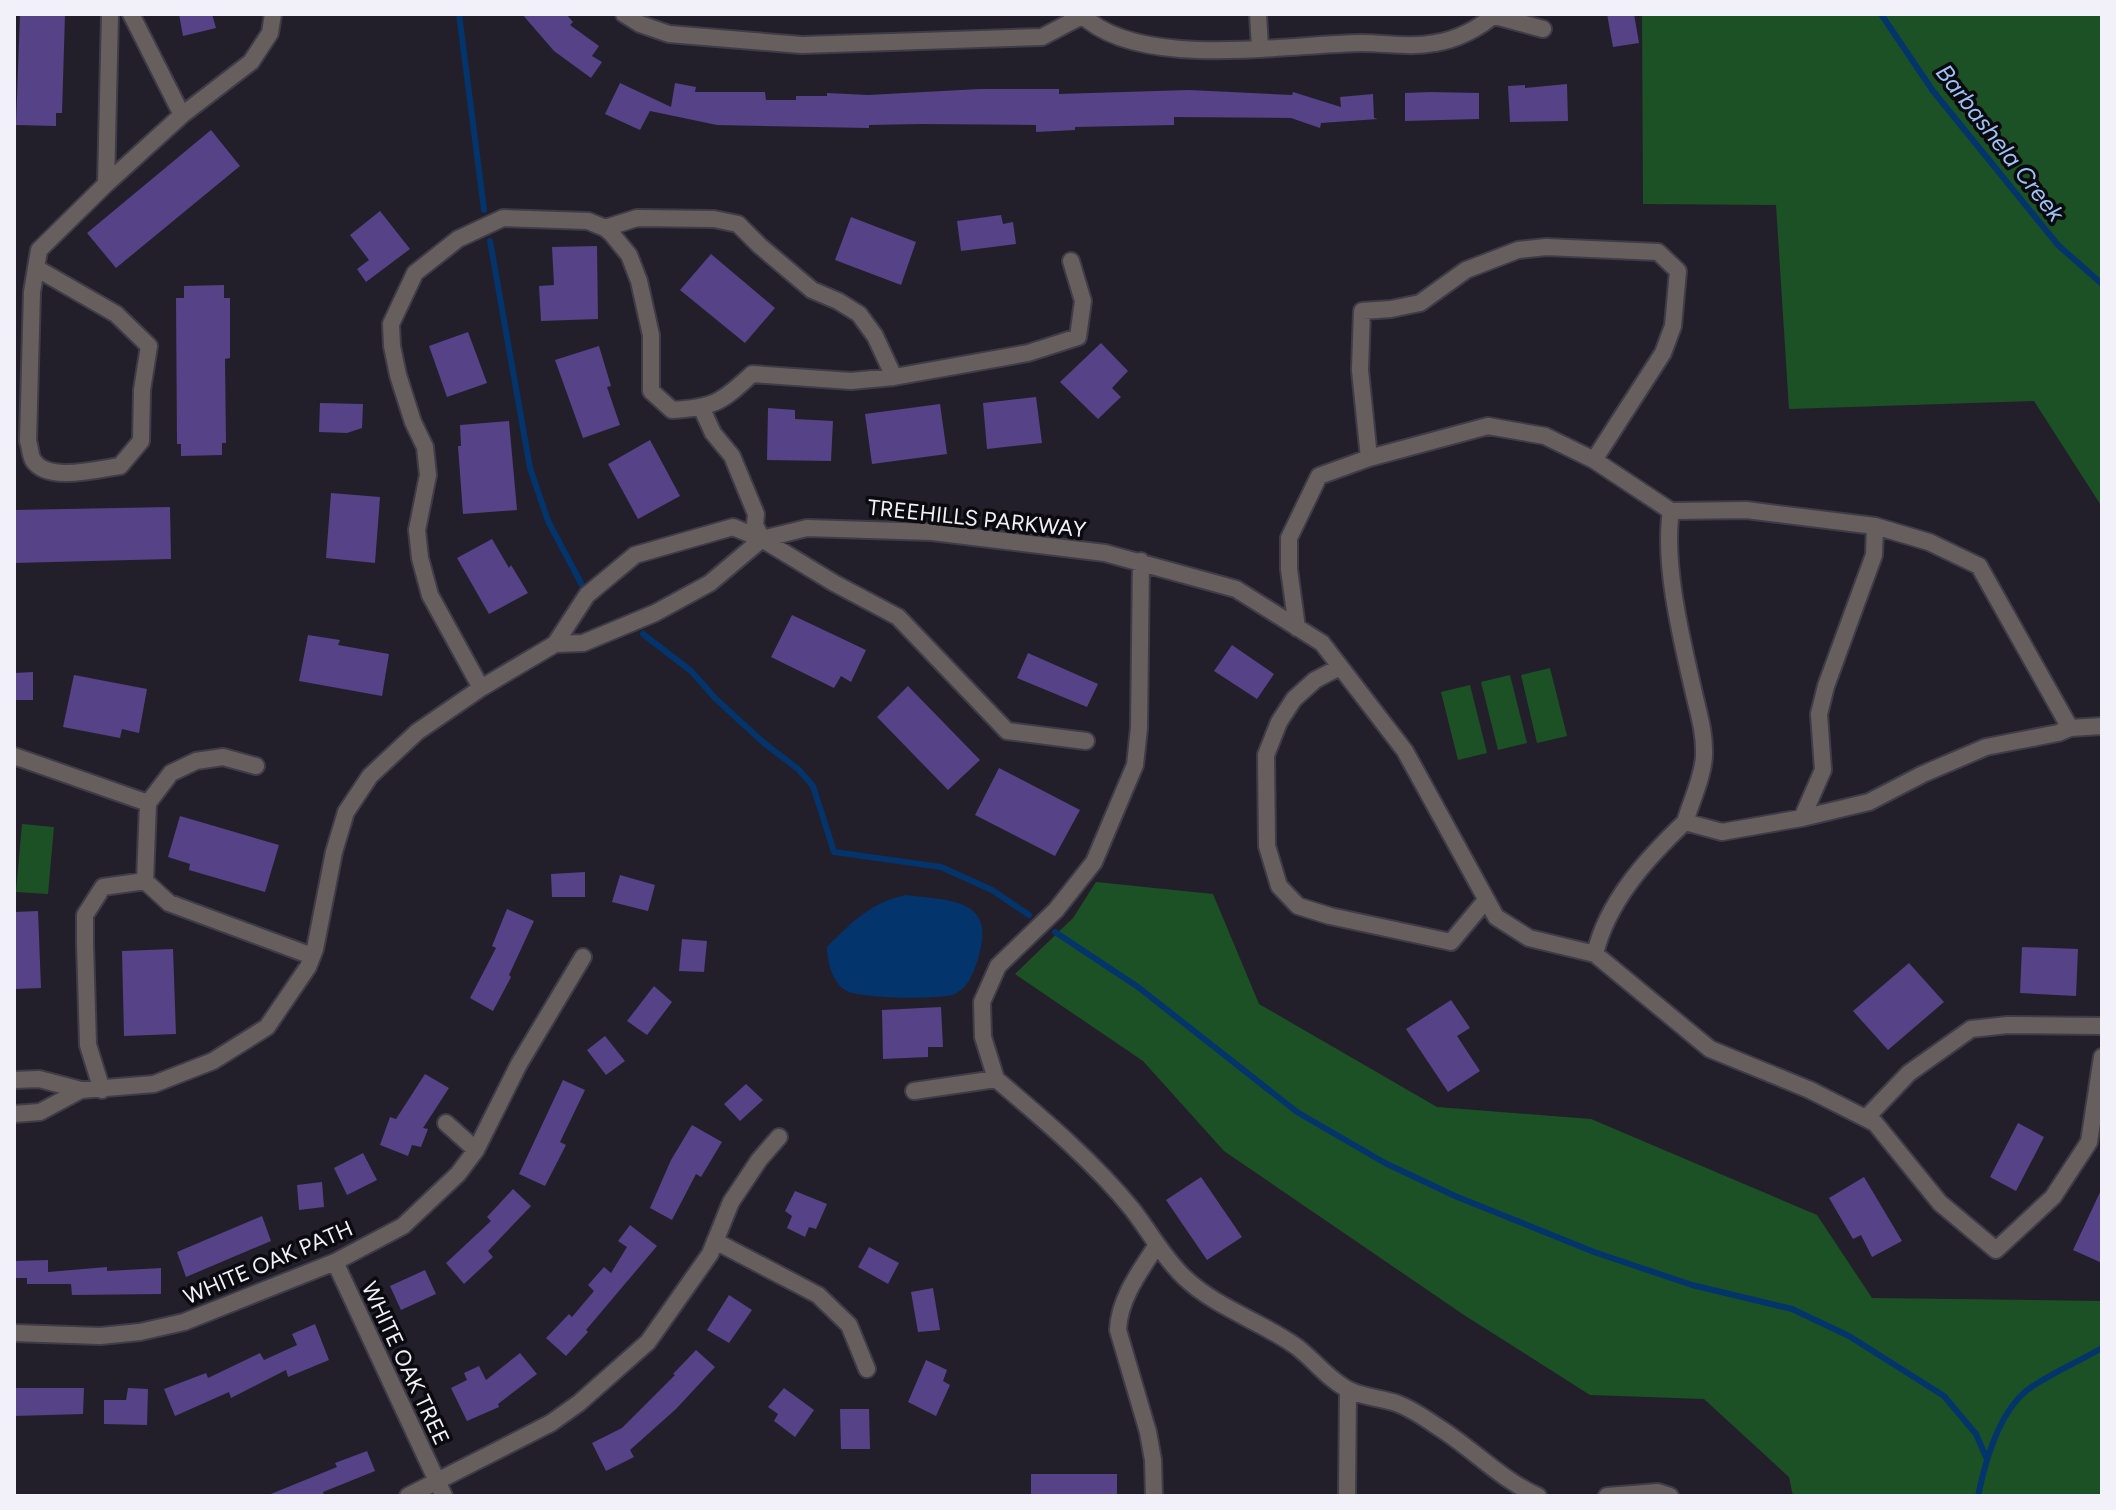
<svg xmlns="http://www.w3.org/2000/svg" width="2116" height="1510" font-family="Figtree,sans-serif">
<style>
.green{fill:#1c5125}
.water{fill:#03346c}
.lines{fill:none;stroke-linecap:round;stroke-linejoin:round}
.stream{stroke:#03346c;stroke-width:6}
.building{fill:#564286}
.street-casing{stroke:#3f3c48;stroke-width:20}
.street{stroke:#675f5e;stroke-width:16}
.labels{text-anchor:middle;stroke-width:7;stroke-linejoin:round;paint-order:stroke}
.street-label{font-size:22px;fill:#f2f1f9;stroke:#0b0a0f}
.water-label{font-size:24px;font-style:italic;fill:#9dc3f6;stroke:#0b0a0f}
</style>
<rect width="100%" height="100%" fill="#221f2b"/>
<path class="green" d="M1642,14h460v493l-68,-106 -245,8 -13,-204 -133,-1z
M1550,668l17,68 -30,7 -16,-68z
M1510,675l17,68 -29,7 -17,-68z
M1470,685l17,68 -29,7 -17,-68z
M22,824l32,3 -6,67 -32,-2z
M1096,882l117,12 46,110 178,103 154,12 226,96 55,83 230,3v195h-309l-4,-19 -85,-78 -114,-4 -126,-80 -240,-164 -81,-90 -128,-87 58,-56z"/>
<path class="water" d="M906,895c46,6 91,3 72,64 -5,14 -9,28 -23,35 -15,6 -97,5 -110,-4 -13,-9 -18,-29 -18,-43 24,-24 44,-45 79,-52z"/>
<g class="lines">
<path class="stream" d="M459,14l25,196
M1881,14l52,77 125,154 44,39
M490,241l40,227 18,53 34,64
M643,634l48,37 25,28 48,44 34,26 15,17 21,66 107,15 51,23 37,25
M1055,932l83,55 159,125 88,51 70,33 139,56 98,33 100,24 57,27 95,60 32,38 10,23
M1978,1496c7,-34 20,-82 48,-105 19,-15 54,-30 76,-43"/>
</g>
<path class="building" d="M20,14h45l-3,99h-6v13l-40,-1z
M179,14h33l4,14 -33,8z
M522,14h44l7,8 -3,3 29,21 -7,10 10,6 -11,16 -37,-27z
M1607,14h27l5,29 -26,4z
M620,83l51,24 4,-24 21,4 -1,5h70l1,8h30v-4h31v-3l41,2 112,-6h79v5l130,-4 103,5 1,-3 48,15 -1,-10 33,-3 1,24 4,1 -57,4 -1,5 -29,-10 -117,-1v8l-99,2v3l-39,2v-7l-117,-1 -50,1v3l-152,-3 -67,-14 -10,19 -35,-16z
M1567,84l1,37 -58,1 -2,-36 17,-1v3z
M1430,92l49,1v26l-74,2v-28z
M211,130l29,36 -124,102 -29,-35z
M380,211l30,38 -44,33 -9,-13 12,-9 -19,-25z
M1001,215l2,9 10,-2 3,22 -55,7 -4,-30z
M851,217l65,25 -15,43 -66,-25z
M597,246l1,73 -57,2 -2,-35 15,-1 -2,-38z
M711,254l64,54 -30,35 -65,-53z
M224,285v13h6v60l-5,1 1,84h-4v12l-41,1v-12h-4l-1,-146h8v-12z
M468,332l19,51 -40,14 -18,-51z
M1101,343l27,28 -16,17 9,9 -23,22 -38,-37z
M599,346l12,40 -4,1 13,38 -37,13 -28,-78z
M1036,397l6,46 -55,6 -4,-46z
M320,403l43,1 -1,24 -15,5 -28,-1z
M940,404l7,50 -75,10 -7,-50z
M768,408l27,2v9l38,2 -2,40 -64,-1z
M509,421l8,89 -54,4 -5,-68h3l-1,-21z
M650,440l30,56 -42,23 -30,-55z
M331,493l49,4 -5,66 -49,-5z
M170,507l1,52 -157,4v-53z
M492,539l17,29 2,-3 17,28 -39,21 -32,-56z
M792,615l74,35 -15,32 -10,-6 -7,12 -63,-31z
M308,635l32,5 -2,5 51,9 -7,42 -83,-15z
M1232,645l42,29 -17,25 -43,-28z
M1028,653l70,31 -11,23 -70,-29z
M33,672v28h-19v-27z
M74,675l73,14 -8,44 -17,-4 -2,9 -57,-11z
M908,686l72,74 -32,30 -71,-73z
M999,768l81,42 -25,46 -80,-41z
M180,816l99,29 -14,47 -76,-22 1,-6 -22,-7z
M585,872v25h-33l-1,-23z
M620,875l35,10 -7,26 -36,-9z
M507,909l27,12 -25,54 2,2 -18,34 -23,-13 26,-50 -4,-2z
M38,911l3,77 -27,1v-77z
M682,939l25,2 -3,31 -25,-1z
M2022,947l56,2 -2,47 -56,-3z
M173,949l3,85 -52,2 -2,-85z
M1909,963l35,39 -56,48 -35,-39z
M654,986l18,16 -25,33 -20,-14z
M1451,1000l19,28 -13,8 23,35 -32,21 -42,-63z
M941,1007l2,40h-15v10l-45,2 -1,-49z
M605,1036l20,25 -19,14 -19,-25z
M425,1074l24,14 -26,40 5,1 -7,18 -9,-2 -4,11 -28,-11 10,-28 6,2z
M563,1080l22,10 -25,52 6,3 -21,41 -26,-12z
M746,1084l17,16 -23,21 -16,-17z
M2018,1123l26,14 -28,54 -26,-14z
M692,1125l30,17 -21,35 -5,-3 -24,46 -22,-12 21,-48z
M363,1153l14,27 -30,15 -13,-27z
M1201,1177l41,60 -35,23 -41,-60z
M1864,1177l38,64 -30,16 -11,-22 -8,4 -24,-41z
M322,1182l2,25 -25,3 -2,-25z
M2102,1188v75l-29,-13z
M513,1189l18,17 -43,45 5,6 -29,27 -18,-21 45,-42 -4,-4z
M795,1191l32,13 -11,25 -7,-2 -4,10 -18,-9 5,-12 -7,-5z
M262,1216l9,25 -85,36 -9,-25z
M630,1225l27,21 -71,84 2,2 -22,24 -20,-18 23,-24 3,3 22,-26 -6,-6 16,-18 7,6 16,-26 -9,-6z
M869,1247l30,16 -11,21 -30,-17z
M48,1260v12l59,-5v4l54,-3v26l-89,1 -1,-11h-44v-6h-13v-17z
M425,1270l11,24 -35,16 -11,-24z
M933,1288l7,42 -22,2 -7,-40z
M729,1295l23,15 -23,33 -22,-13z
M315,1324l14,36 -41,17 -2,-7 -55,28 -2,-6 -54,24 -11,-27 42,-16 2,5 52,-25 4,7 33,-15 -5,-11z
M696,1350l19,17 -39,42 -46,41 4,7 -28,14 -14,-28 30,-15 53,-53 -2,-1z
M520,1353l17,21 -39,30 1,3 -32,14 -16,-33 16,-8 -3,-7 15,-7 7,14z
M926,1360l21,10 -4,11 7,4 -14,31 -28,-14z
M14,1388h70l-1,26 -69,2z
M128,1388l20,1 -1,36 -43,-1v-24h22z
M784,1388l30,22 -19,27 -21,-16 4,-7 -10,-7z
M840,1409h29l1,40h-29z
M367,1451l8,20 -52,21 1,4h-58l71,-29 -2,-4z
M1031,1474h86v22h-86z"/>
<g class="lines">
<defs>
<path id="street" d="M131,14l51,101
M624,14l16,10 29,10 133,11 240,-8 40,-21
M1081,14c57,57 204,30 281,29 25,0 48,5 73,0 21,-3 45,-15 60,-29
M1258,14l2,34
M1495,16l48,13
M106,184l4,-170
M605,228l32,-10 77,1 24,5 22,22 52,44 26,11 21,13 16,22 19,41
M36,268l80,46 33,32 -7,44 -1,51 -21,25c-22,3 -73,17 -87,-6 -3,-5 -3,-14 -5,-19l4,-149z
M36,268l3,-18 67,-66 76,-69 69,-53 19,-29 3,-19
M702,409l11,24 19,23 24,58 -1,11 7,14
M1369,458l-9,-88 2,-59 29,-2 29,-6 46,-33 52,-20 28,-3 112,5 20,19 -5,55 -10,27 -69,107
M1671,511c-8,52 10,126 22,178 5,23 12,43 11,67 -1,21 -13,46 -19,66
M1297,628l-8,-59v-31l30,-62 50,-18 119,-32 57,10 49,24 77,51 75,-1 129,16 54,16 50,24 91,162
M555,644l28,-1 72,-30 55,-30 52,-44 45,-11 125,4 173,21 131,36 86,54 83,108 91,166 33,21 66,16 115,95 100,41 65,33 65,80 56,47 57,-53 36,-55 13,-85
M1340,667l-25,13 -21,19 -15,23 -13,33 1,91 12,40 19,20 32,10 121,26 35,-42
M481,688l-51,-93 -10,-37 -3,-28 11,-55 -3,-28 -12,-25 -15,-47 -6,-29 -1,-22 24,-51 43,-34 45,-21 85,3 17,7 6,5 18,22 10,26 12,54v56l21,19c41,-2 50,-8 80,-36l99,7 43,-4 134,-24 50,-16 5,-36 -12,-40
M14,756l134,47
M1802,818l21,-48 -4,-56 7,-28 48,-131 1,-29
M145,881l24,22 143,53
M1595,954c12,-52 52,-96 90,-132l37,10 80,-14 67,-16 54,-28 63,-27 72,-14 12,-5 32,-2
M996,1079l-13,-42 -1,-35 16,-36 58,-56 38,-48 41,-97 4,-37 2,-167
M14,1080l25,-1 42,11 73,-6 59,-23 54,-34 41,-60 7,-18 19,-97 12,-40 24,-36 47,-44 64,-44 74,-44 32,-49 48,-40 98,-28 29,12 72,44 64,34 109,114 79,10
M102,1090l-14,-45 -3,-102v-28l18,-28 42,-6 3,-78 23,-30 25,-12 27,-4 33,9
M914,1091l82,-12c47,40 97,82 136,130 18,23 31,48 52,68 32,31 77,44 113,70 17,13 33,34 52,43 14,7 32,8 47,13 14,5 29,15 42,24 34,21 63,53 100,69
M14,1114l26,-2 41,-22
M1866,1118l43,-45 62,-44 37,-4 94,1
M446,1123l30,27
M715,1241l103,54 31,30 18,44
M335,1262l109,234
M14,1333l86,3 40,-4 44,-10 151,-60 68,-36 55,-52 18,-24 43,-86 64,-107
M408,1496l143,-73 28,-20 69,-61 62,-88 21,-52 28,-42 20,-23
M1154,1496l-1,-36 -5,-28 -30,-102c1,-31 22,-59 39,-85
M1347,1496l1,-106
M1607,1496l51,-4 12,4"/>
</defs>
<use href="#street" class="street-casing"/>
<use href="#street" class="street"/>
</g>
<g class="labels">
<g class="street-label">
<text transform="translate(977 518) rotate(6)" y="8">TREEHILLS PARKWAY</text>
<text transform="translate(268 1262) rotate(-23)" y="8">WHITE OAK PATH</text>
<text transform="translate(406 1363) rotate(65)" y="8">WHITE OAK TREE</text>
</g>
<g class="water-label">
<text transform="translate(2000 143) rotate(52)" y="8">Barbashela Creek</text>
</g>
</g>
<rect width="2116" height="1510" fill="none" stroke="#f2f1f9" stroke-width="32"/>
</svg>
